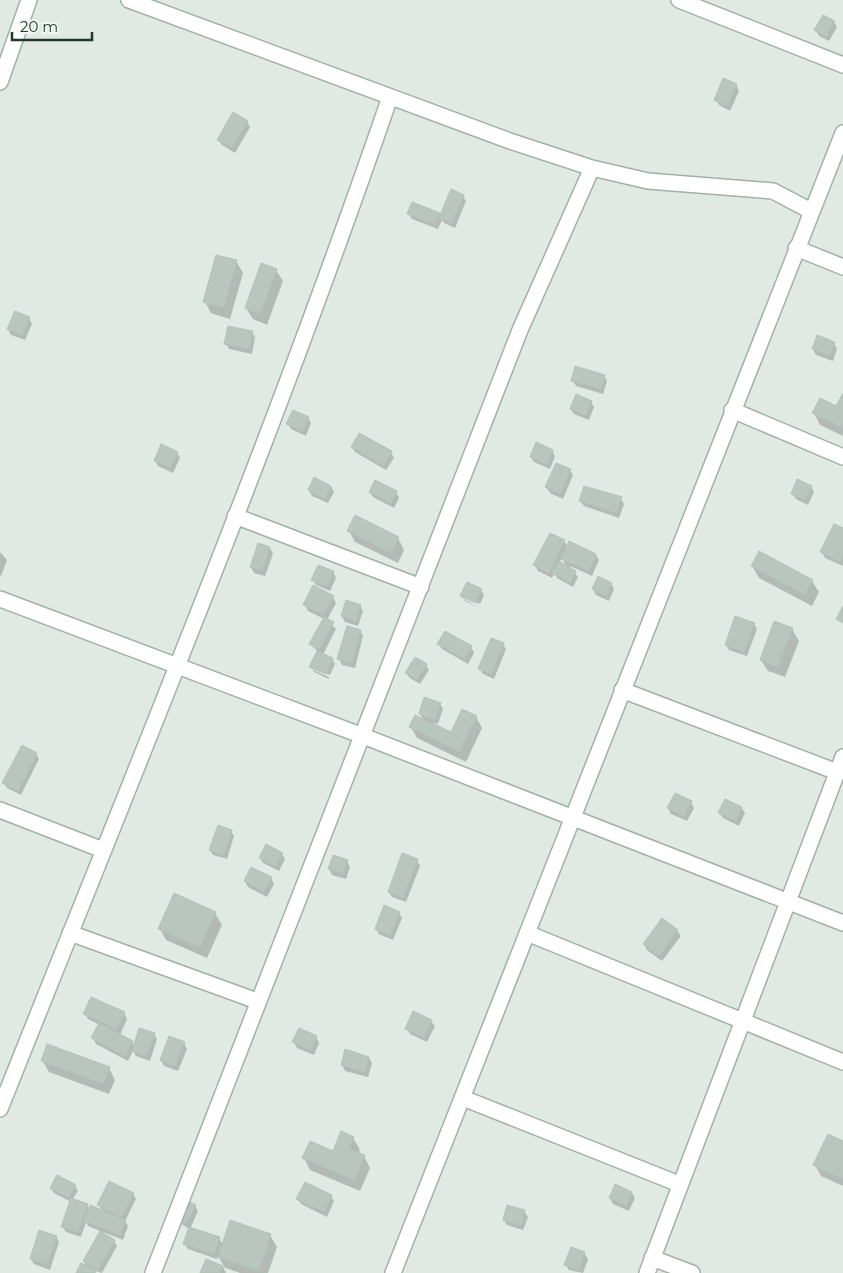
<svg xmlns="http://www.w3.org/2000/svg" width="843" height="1273" font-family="Montserrat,sans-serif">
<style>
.shadow{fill:#0003;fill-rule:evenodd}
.building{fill:#b8c6be;stroke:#b3c2b9}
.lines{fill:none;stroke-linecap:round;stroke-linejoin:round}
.street-casing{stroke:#a3b0a9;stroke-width:18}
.street{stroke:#fff;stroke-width:15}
</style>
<rect width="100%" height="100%" fill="#e0e9e3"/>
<path class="shadow" d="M834,22l3,5 -8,14 -10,-5 -3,-6z
M736,85l3,6 -9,20 -11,-6 -3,-5z
M247,122l3,5 -15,26 -13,-8 -3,-5z
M463,196l3,5 -11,27 -11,-5 -2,-3 -4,9 -26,-10 -3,-5h30l2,3z
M236,261l7,12 -13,46 -19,-6 -6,-11z
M276,270l7,11 -16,44 -14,-6 -7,-11z
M29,318l3,6 -7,16 -14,-5 -3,-6z
M252,332l3,5 -3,17 -23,-5 -3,-5z
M834,343l3,6 -4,12 -17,-6 -3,-6z
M604,376l3,5 -4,13 -27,-8 -3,-5z
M843,395v41l-23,-11 -6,-12 23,-5z
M591,402l3,5 -5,13 -15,-6 -3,-5z
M308,418l3,5 -5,13 -15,-7 -3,-5z
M352,447l39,5 3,6 -8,12 -31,-18z
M552,451l3,5 -5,13 -16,-7 -3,-5z
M177,453l3,5 -7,15 -15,-7 -3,-5z
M570,470l3,5 -10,24 -13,-6 -4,-6z
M331,486l3,6 -6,11 -16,-7 -3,-6z
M811,487l3,5 -6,13 -12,-6 -3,-5z
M370,492h26l3,6 -5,10 -21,-11z
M621,499l3,5 -5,14 -35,-12 -4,-5z
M843,529v37l-18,-8 -3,-6z
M349,531l49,7 6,12 -6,13 -43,-21z
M564,541l4,6 28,8 3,5 -7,16 -22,-10 8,11 -5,10 -16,-9 -3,-5 -2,5 -14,-7 -3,-6zM562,558l5,9 -8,-4z
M270,548l3,6 -8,22 -11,-3 -3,-6z
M0,552l7,8 -6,16 -1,-1z
M752,566l60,15 7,11 -7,14 -53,-28z
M333,572l3,6 -6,13 -14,-6 -3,-5z
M611,584l3,5 -5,12 -13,-6 -3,-6z
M313,587l20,10 3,6 -9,17 9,9 -13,26 9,4 3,5 -5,11 -17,-7v2l16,7v2l-15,-7 -3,-5 7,-15 -7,-8 13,-25 -16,-8 -3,-6z
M481,590l3,5 -4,9 -16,-7v2l15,9 -14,-7 -3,-5z
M360,606l3,5 -5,15 -13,-4 -3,-6z
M754,624l3,5 -10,27 -18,-6 -3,-5z
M792,629l7,12 -14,36 -17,-6 -7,-11z
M360,631l3,5 -8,32 -13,-3 -3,-6z
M439,644l32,3 3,6 -6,11 -26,-15z
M503,644l3,5 -12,30 -11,-5 -3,-5z
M426,665l3,5 -9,14 -10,-6 -4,-5z
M440,704l3,5 -5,15 -5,-1 -1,1 19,10 25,-17 6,11 -16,34 -49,-24 -6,-11 13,-7 -4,-6z
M36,754l3,5 -18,36 -14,-7 -3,-5z
M691,802l3,6 -7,13 -16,-7 -3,-6z
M742,808l3,5 -6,13 -16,-8 -3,-5z
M231,831l3,5 -7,23 -14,-4 -3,-5z
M282,854l3,5 -6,12 -16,-8 -3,-5z
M417,860l3,6 -14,36 -14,-5 -3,-5z
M347,861l3,6 -4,12 -14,-4 -3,-6z
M271,878l3,6 -7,13 -19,-10 -3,-6z
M175,895l40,18 7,12 -15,33 -41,-18 -6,-11z
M399,913l3,5 -9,22 -14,-6 -3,-5z
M677,931l4,5 -19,25 -15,-11 -3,-6z
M124,1013l3,6 -7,16 12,7 3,4 19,-12 3,5 -7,22 -14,-5 -3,-5 -5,10 -32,-17 -3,-6 7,-13 -12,-6 -3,-5z
M431,1021l4,5 -8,16 -17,-8 -3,-6z
M316,1037l3,6 -5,12 -17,-7 -3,-6z
M184,1043l3,6 -9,22 -14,-5 -3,-6z
M369,1058l3,5 -4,14 -23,-6 -3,-6z
M42,1060l67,8 6,12 -6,14 -60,-22z
M353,1138l7,12 -2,4 6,2 6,12 -10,23 -50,-21 -6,-12 29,-5z
M843,1142v44l-22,-10 -6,-11z
M75,1186l3,5 -6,9 15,5 2,4 14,3 -4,-7 34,-11 3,5 -11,22 3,5 -5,14 -35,-14 -2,-4 -5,15 -15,-5 -4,-6 9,-24 -17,-9 -3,-5z
M632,1193l3,5 -6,13 -16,-7 -3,-6z
M331,1196l3,5 -7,16 -26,-13 -3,-5z
M195,1206l3,5 -8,18 29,9 4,7 47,-10 7,12 -9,26h-28l-17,-6 3,6h-24l5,-13 18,8 -7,-12 -1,3 -29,-10 -4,-5 5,-15 -6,-4 -4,-5z
M524,1211l4,6 -5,13 -16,-5 -3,-5z
M56,1237l3,5 -9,28 -16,-6 -3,-5z
M114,1241l3,5 -15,27 -7,-2 1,2h-18l10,-5 -4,-7z
M584,1253l4,6 -5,14 -14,-3 -3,-5z"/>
<path class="building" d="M823,15l12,6 -9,16 -12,-7z
M723,78l14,6 -10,22 -13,-6z
M233,112l15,9 -16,27 -15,-8z
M451,189l13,6 -12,28 -13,-5z
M412,202l28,11 -5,12 -28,-11z
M216,255l21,5 -13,48 -21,-6z
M261,263l16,6 -17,45 -15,-6z
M15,311l15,6 -8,19 -15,-7z
M228,326l25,5 -4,18 -25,-5z
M817,335l18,7 -5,14 -18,-7z
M575,366l30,9 -4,14 -30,-8z
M843,393v35l-31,-15 8,-15 16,8z
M576,394l16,7 -6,15 -16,-7z
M293,410l16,7 -6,14 -17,-7z
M359,433l33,18 -9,15 -32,-19z
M536,442l17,8 -6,15 -17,-8z
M161,444l17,8 -8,16 -16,-7z
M556,463l15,6 -11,25 -15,-7z
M314,477l17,9 -6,13 -17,-9z
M797,479l15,7 -7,14 -14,-6z
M375,480l22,11 -6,13 -22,-12z
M584,486l38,11 -6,16 -37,-12z
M355,515l44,22 -8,16 -44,-22z
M834,524l9,4v29l-3,5 -20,-10z
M550,533l15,7 -16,33 -16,-8z
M569,541l27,13 -7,17 -28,-12z
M258,543l12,4 -8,24 -12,-4z
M759,551l54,29 -8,15 -54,-29z
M559,561l17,10 -6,12 -18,-10z
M318,565l16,6 -7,16 -16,-7z
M598,576l14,7 -6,13 -14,-7z
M467,582l15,7 -6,14 -16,-7z
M313,585l21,11 -10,19 -21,-10z
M346,600l15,5 -5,16 -15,-5z
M843,606v17l-7,-4z
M735,616l20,7 -11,29 -19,-7z
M324,617l10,5 -15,28 -10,-6z
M774,621l19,7 -15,39 -18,-7z
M347,626l14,4 -9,33 -15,-4z
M445,631l27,15 -8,13 -27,-15z
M491,638l13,5 -13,31 -13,-5z
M317,651l16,7 -7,16 -17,-7z
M415,657l12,7 -10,16 -12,-7z
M424,697l17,6 -6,17 -16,-6z
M462,709l15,7 -18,36 -50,-25 6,-12 36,17z
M22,745l15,8 -19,38 -16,-8z
M675,793l17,8 -8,15 -17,-8z
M725,799l17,8 -6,14 -18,-8z
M218,825l14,5 -8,25 -15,-5z
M266,844l17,9 -8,14 -16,-9z
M402,853l16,6 -15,39 -15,-6z
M333,855l15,5 -5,14 -15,-5z
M251,867l21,10 -8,15 -20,-11z
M174,893l42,19 -16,36 -42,-19z
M384,905l16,7 -10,24 -15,-7z
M662,918l16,12 -19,26 -16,-12z
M91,997l34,15 -8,17 -34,-15z
M413,1011l19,9 -8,17 -19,-8z
M99,1023l34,18 -8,15 -34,-18z
M139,1028l16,5 -8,23 -15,-5z
M299,1028l18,8 -6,15 -19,-9z
M169,1036l16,6 -10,24 -15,-6z
M47,1044l63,23 -7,17 -62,-23z
M345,1049l24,8 -4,15 -24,-7z
M341,1131l13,6 -5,12 16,6 -11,25 -52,-22 8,-17 23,10z
M828,1134l15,7v38l-30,-14z
M57,1175l19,10 -8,13 -18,-10z
M109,1181l25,12 -12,24 -25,-12z
M305,1182l27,13 -8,17 -28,-13z
M615,1184l17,8 -6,14 -17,-8z
M71,1198l17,6 -10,28 -17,-5z
M188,1201l8,4 -10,19 -8,-4z
M90,1205l36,15 -6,15 -37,-14z
M507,1205l18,5 -4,16 -18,-6z
M230,1220l41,14 -12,37 -41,-14z
M189,1227l31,10 -6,17 -31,-10z
M39,1230l18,6 -10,29 -17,-6z
M100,1231l15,9 -17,30 -15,-9z
M571,1247l14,5 -6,18 -15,-5z
M206,1259l17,7 -3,7h-20z
M81,1263l15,7 -2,3h-18z"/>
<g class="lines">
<defs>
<path id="street" d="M129,0l381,141 82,27 56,13 125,10 38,20
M679,0l164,65
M0,82l29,-82
M796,248l47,19
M732,410l111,47
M235,516l186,71
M0,599l363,137 480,187
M622,690l215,82
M0,810l103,40
M70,933l187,68
M527,933l316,129
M463,1098l216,86
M0,1109c134,-336 273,-671 390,-1012
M652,1258l40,15
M153,1273l367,-943 72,-162
M393,1273l450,-1140
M647,1273l196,-516"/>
</defs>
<use href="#street" class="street-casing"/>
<use href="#street" class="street"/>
</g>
<path d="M12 32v8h80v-8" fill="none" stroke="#22382e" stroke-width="2.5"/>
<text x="20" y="32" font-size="15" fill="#22382e" stroke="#f0f6f2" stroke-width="4" paint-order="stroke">20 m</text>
</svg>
